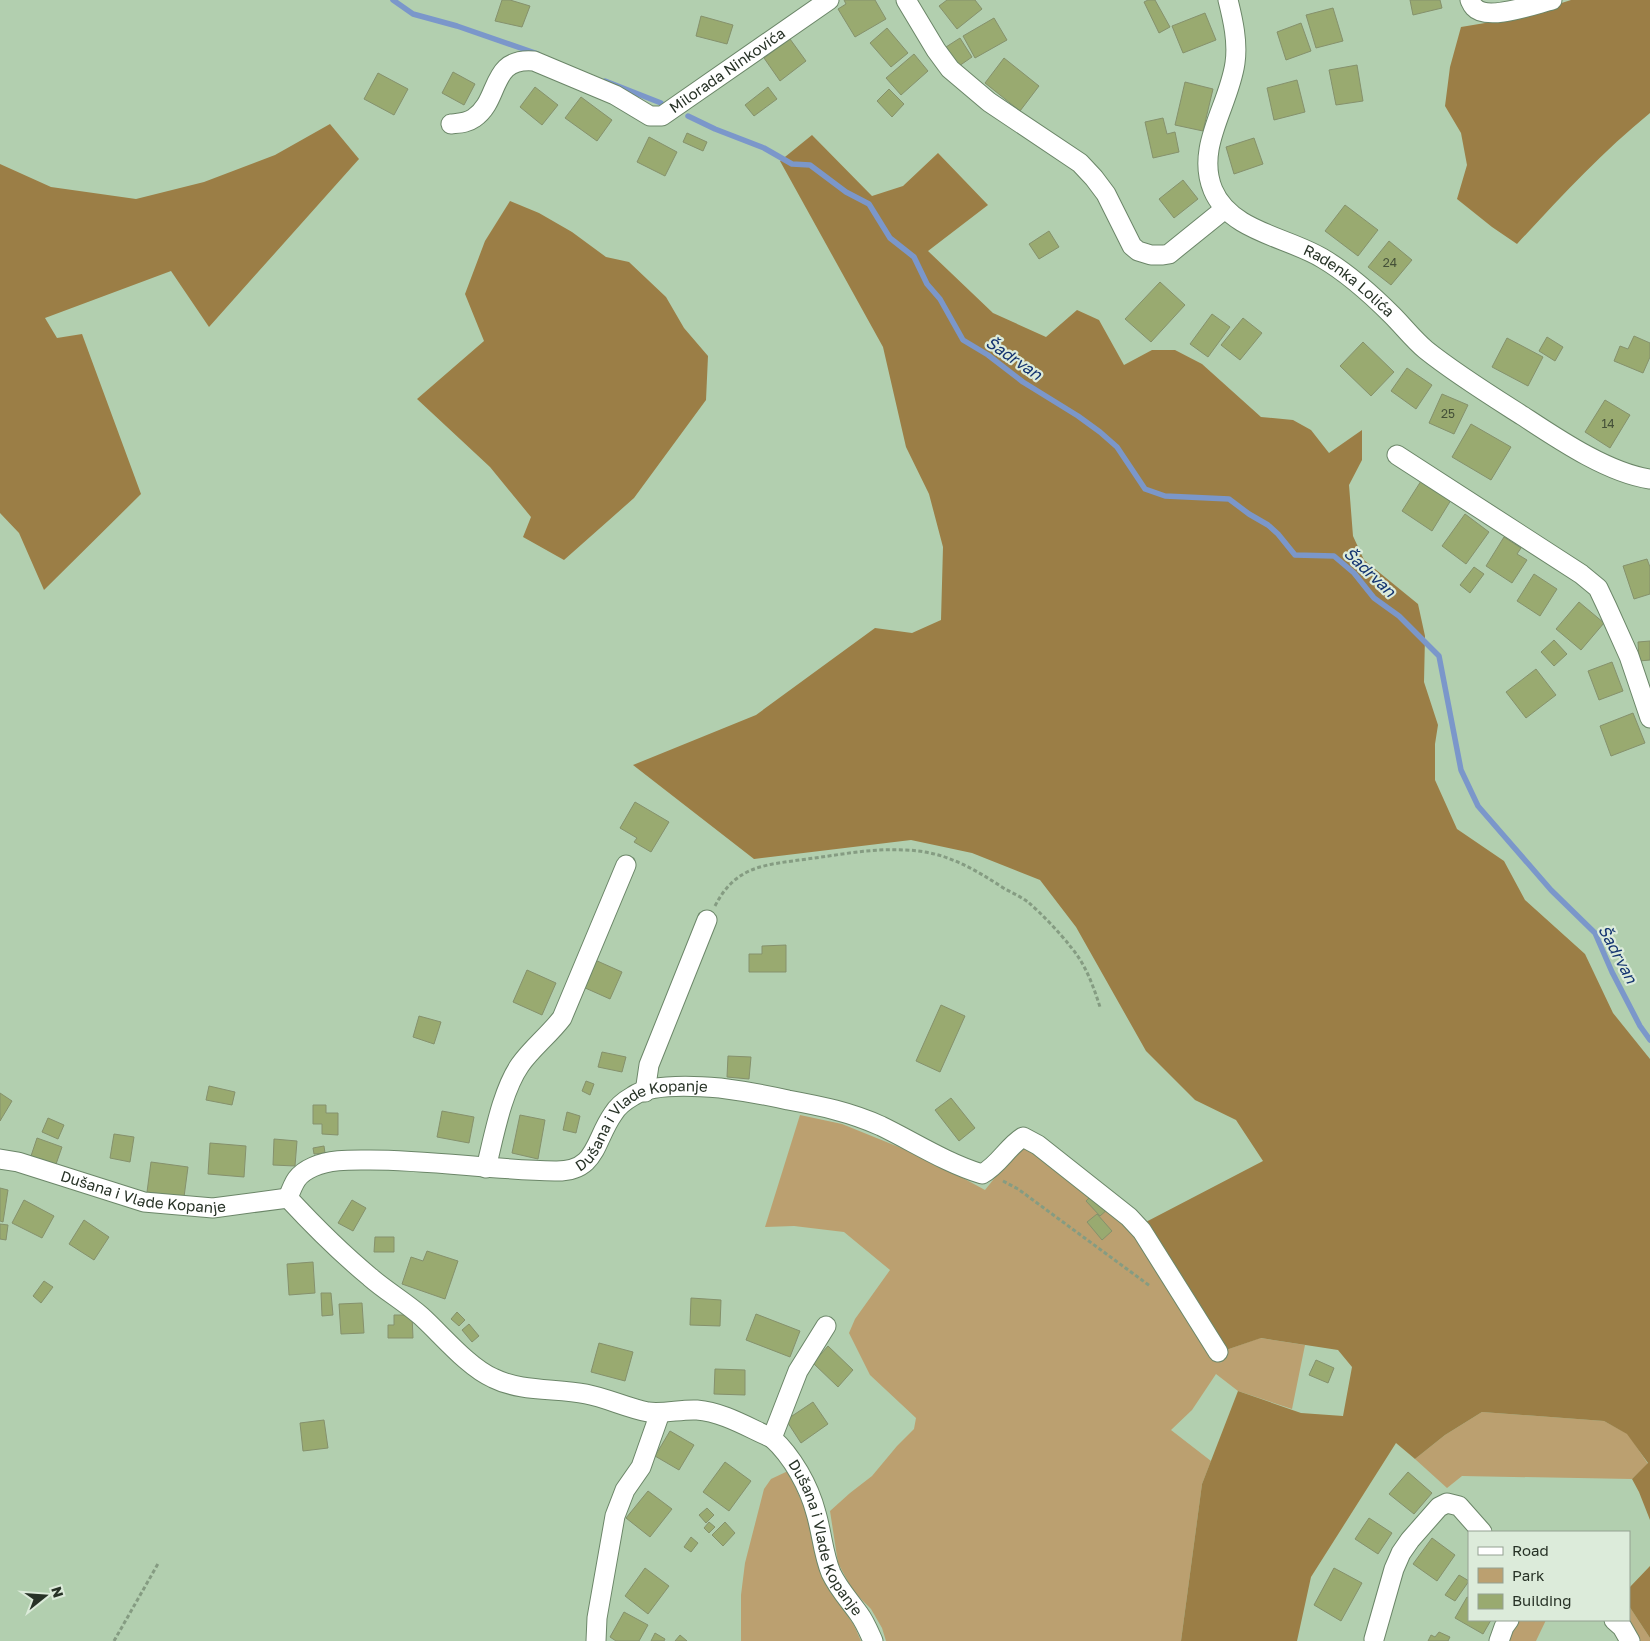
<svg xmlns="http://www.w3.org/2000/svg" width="1650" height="1641" font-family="'Golos Text',sans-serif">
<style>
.green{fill:#bba070}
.forest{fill:#9b7e46}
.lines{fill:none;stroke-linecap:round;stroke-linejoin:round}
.stream{stroke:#7b97ca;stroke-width:5.5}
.building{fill:#99aa70;stroke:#85916c}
.minor-casing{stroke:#6b8668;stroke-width:21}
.path{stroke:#859c82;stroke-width:3;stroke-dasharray:4 2.5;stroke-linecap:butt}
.minor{stroke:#fff;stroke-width:19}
.labels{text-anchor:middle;stroke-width:4.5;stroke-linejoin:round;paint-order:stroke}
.number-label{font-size:12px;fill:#445038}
.street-label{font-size:15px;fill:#273226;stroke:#dcebda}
.water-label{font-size:16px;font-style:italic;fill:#133370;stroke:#dcebda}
</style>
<rect width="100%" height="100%" fill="#b2cfaf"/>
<path class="green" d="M800,1115l42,9 84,34 59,32 36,-45 15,5 90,70 95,143 5,-13 34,-12 45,7 -13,64 -54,-18 -22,-17 -24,36 -21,20 40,31 -9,23 -21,157h-295l-4,-13 -11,-19 -18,-18 -15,-28 -8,-52 20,-18 22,-17 25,-30 17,-17 2,-11 -46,-43 -21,-42 6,-14 35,-49 -46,-38 -50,-6 -29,1z
M1482,1412l122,9 24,13 20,30 -16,15 -170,-3 -15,12 -32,-29 30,-24z
M788,1471l18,40 21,76 27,38 7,16h-120v-46l4,-32 19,-74 7,-10z
M1629,1606l21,32v3h-11l-13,-21h3z
M1518,1620h28l-10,21h-30l3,-10z"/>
<path class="forest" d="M1571,0h79v113c-48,39 -91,86 -133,131l-25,-17 -35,-28 10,-34 -6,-32 -16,-27 5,-39 11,-40 54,-9z
M330,124l29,35 -150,168 -38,-56 -126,47 12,20 25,-4 59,160 -97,96 -25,-57 -19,-20v-349l51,23 85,12 68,-17 71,-27z
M812,135l60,61 31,-10 35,-33 50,52 -60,46 65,62 53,24 31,-27 22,10 25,45 28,-15h23l27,14 59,53 32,3 18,10 18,23 33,-23v30l-13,25 4,51 11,24 54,44 7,32 -1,46 14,43 -3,19v36l22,49 47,32 21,39 60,54 28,59 37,46v461l-11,-28 -7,-13 16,-16 -21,-29 -23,-13 -122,-9 -37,23 -30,24 -19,-16 -85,134 -14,64h-116l21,-157 36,-93 63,22 42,3 9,-49 -14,-17 -77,-12 -35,12 -84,-126 121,-63 -27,-41 -41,-20 -49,-49 -70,-124 -36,-47 -68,-27 -61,-13 -157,19 -121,-94 123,-50 119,-87 37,5 29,-13 2,-73 -14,-53 -23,-47 -23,-100 -103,-186z
M510,201l29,12 33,19 34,25 23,5 37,35 18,31 24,28 -2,44 -72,98 -70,62 -41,-23 8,-20 -41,-50 -73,-68 67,-58 -19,-47 20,-53z
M1650,1566v72l-21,-32v-18z"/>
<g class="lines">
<path class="stream" d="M393,0l20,14 44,12 81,28
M605,81l56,22
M688,116l27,13 49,19 28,16 18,1 36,27 23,12 21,34 24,19 13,27 13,15 23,41 25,15 35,27 55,34 22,16 17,15 28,42 20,7 64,3 20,15 19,11 10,9 17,21 39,1 20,17 20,25 25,18 40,40 22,114 17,36 73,84 44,43 17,39 28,54 10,14"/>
</g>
<path class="building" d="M502,0h8l20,6 -8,21 -27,-6z
M844,0h31l11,19 -31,18 -17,-28 8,-5z
M947,0h28l7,9 -25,20 -18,-23z
M1148,0h7l15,27 -11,6 -15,-31z
M1410,0h30l2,8 -29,7z
M1333,8l10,33 -27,7 -10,-33z
M1205,13l11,27 -33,13 -11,-27z
M701,16l32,9 -6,19 -31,-8z
M994,18l13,22 -32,18 -12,-22z
M1301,23l10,28 -25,9 -9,-28z
M887,28l21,25 -17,14 -21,-24z
M960,38l12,19 -13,9 -13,-19z
M790,39l16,22 -26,20 -16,-23z
M914,54l14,17 -27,24 -15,-17z
M1004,58l35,28 -19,25 -35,-28z
M1357,65l6,36 -27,4 -7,-35z
M453,72l22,12 -11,21 -22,-12z
M378,73l30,16 -14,26 -30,-16z
M1297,80l8,32 -31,8 -7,-32z
M1185,82l28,7 -10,42 -28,-6z
M535,87l23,18 -16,20 -22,-18z
M768,87l9,12 -23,17 -9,-11z
M889,89l15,15 -12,13 -15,-16z
M581,97l31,23 -15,21 -32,-23z
M1163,118l4,16 8,-2 4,20 -26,6 -8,-36z
M687,133l20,9 -4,9 -20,-9z
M649,137l28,15 -12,24 -28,-14z
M1254,138l9,26 -29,10 -8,-27z
M1183,180l15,19 -24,19 -15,-19z
M1345,205l33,25 -20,26 -33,-25z
M1049,231l10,16 -20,12 -10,-15z
M1389,241l23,19 -21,25 -23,-18z
M1160,282l25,23 -34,37 -26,-23z
M1212,314l18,13 -22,30 -18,-13z
M1243,318l19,15 -22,27 -19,-15z
M1634,336l16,7v14l-7,16 -29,-12 6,-15 8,3z
M1547,337l16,10 -8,14 -16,-10z
M1507,338l36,19 -15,29 -36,-19z
M1363,342l31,30 -23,24 -31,-30z
M1407,368l25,17 -16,24 -25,-18z
M1442,394l26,11 -14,29 -25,-11z
M1605,400l25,15 -20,33 -25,-16z
M1471,424l40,23 -20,33 -39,-23z
M1421,481l30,19 -19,31 -30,-20z
M1465,514l24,18 -23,32 -24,-18z
M1504,537l17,11 -4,6 10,6 -15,23 -26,-17z
M1647,559l3,8v27l-16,5 -11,-33z
M1474,567l10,7 -14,19 -10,-8z
M1534,574l23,15 -17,27 -23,-15z
M1579,602l25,21 -23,27 -25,-21z
M1554,640l13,14 -13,12 -13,-14z
M1650,641v19l-11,1 -1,-19z
M1612,662l11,29 -24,9 -11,-29z
M1536,669l20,26 -30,23 -20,-26z
M1633,713l12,30 -34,13 -11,-30z
M635,802l34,20 -18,30 -17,-10 3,-4 -17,-10z
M786,945v27h-37v-18h13v-8z
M595,960l27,12 -12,27 -27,-12z
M527,970l29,13 -14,32 -29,-13z
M941,1005l24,11 -25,56 -24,-11z
M419,1016l22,6 -7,22 -21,-7z
M602,1052l24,5 -4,15 -24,-5z
M728,1056l23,1 -2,22 -22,-2z
M586,1081l8,3 -4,11 -8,-4z
M209,1086l26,6 -3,13 -26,-5z
M0,1093l12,8 -12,20z
M951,1098l24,30 -16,13 -24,-31z
M313,1105h13v8h12v22l-16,-1v-10h-9z
M442,1111l32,6 -5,26 -32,-6z
M567,1112l13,4 -4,17 -13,-3z
M520,1115l25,5 -7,39 -26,-6z
M48,1118l16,7 -6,14 -16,-7z
M114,1134l20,3 -4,25 -20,-4z
M37,1138l25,9 -7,20 -25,-8z
M274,1139l23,2 -2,25 -22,-1z
M210,1143l36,3 -2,31 -36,-3z
M324,1146l1,7 -11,1 -1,-6z
M151,1162l37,5 -4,30 -37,-5z
M0,1188l8,2 -5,32 -3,-1z
M1094,1193l15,15 -9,8 -14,-15z
M24,1200l30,16 -12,22 -30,-15z
M352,1200l14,8 -13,23 -15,-8z
M1097,1214l15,17 -10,9 -15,-18z
M84,1220l25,17 -15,23 -25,-16z
M0,1224l8,1 -2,15 -6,-1z
M375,1237h19v15h-20z
M427,1251l31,10 -13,38 -43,-15 9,-27 12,4z
M313,1262l2,31 -26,2 -2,-31z
M44,1281l9,6 -12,16 -8,-7z
M321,1293h10l2,22 -11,1z
M691,1298l30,2 -1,26 -30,-1z
M362,1303l2,30 -23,1 -2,-30z
M457,1312l8,8 -6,6 -8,-7z
M756,1314l44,17 -10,26 -44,-17z
M394,1315h18l1,23h-25v-13h6z
M469,1324l10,12 -7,6 -10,-12z
M599,1343l34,9 -8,29 -34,-9z
M828,1346l25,24 -15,17 -25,-24z
M1316,1360l18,8 -6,15 -19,-8z
M715,1369l30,1v25l-31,-1z
M813,1402l15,22 -27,19 -15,-23z
M324,1420l4,28 -25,3 -3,-28z
M670,1431l24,14 -15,25 -24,-14z
M725,1462l26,19 -22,30 -26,-19z
M1408,1472l24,21 -18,21 -25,-20z
M648,1491l24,18 -22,28 -24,-19z
M707,1508l7,7 -8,8 -7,-8z
M1369,1518l23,15 -14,21 -23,-15z
M709,1522l6,5 -6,6 -5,-5z
M725,1522l10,11 -12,13 -11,-11z
M691,1537l7,6 -7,9 -7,-5z
M1432,1538l23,17 -18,26 -24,-17z
M645,1568l24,18 -21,28 -23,-18z
M1334,1568l28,15 -21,38 -27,-16z
M1459,1575l10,6 -14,20 -10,-6z
M1467,1597l2,1v22h22l-8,14 -28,-16z
M624,1612l24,13 -9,16h-23l-6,-4z
M1439,1632l11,5 -2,4h-20l3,-6 4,2z
M655,1633l10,6 -1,2h-13z
M680,1635l7,6h-12z"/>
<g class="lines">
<defs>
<g id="minor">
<path d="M906,0l30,50 14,19 39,33 91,61 14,15 12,16 26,52 6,5 13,4h12l6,-1 52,-42 6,-1"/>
<path id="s1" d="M1228,0c5,20 10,42 7,63 -6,43 -40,84 -22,127 17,41 74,47 109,68 24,14 50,37 70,57 11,11 22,25 34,35 30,24 64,45 97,66 35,23 85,57 127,63"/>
<path d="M1470,0c1,2 2,5 4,7 13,15 61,-3 78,-7"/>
<path id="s2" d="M451,124c9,-1 16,-1 23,-6 27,-18 15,-61 60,-57l81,34 35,21h12l167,-116"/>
<path d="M1397,455l184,119 17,14 9,19 22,49 21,62"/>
<path d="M645,1092l4,-27 58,-145"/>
<path id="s3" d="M0,1159l18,3 126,40 69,6 75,-10"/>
<path d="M486,1168c8,-32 16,-77 34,-103 12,-17 29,-30 42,-47l64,-153"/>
<path id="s4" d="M826,1326l-28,45 -26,67c20,18 37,48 44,75 6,20 7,41 15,60 7,15 18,27 28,41 6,8 10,18 14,27"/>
<path id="s5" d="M772,1438c-23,-10 -49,-26 -75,-28 -16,-1 -32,4 -49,2 -21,-4 -41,-14 -62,-18 -30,-6 -65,-2 -93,-16 -25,-11 -51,-43 -72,-62 -16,-14 -35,-25 -51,-39 -29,-24 -56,-51 -82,-79 6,-16 9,-24 25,-31 18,-8 38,-7 57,-7 62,0 123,10 185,11 42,1 39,-30 58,-57 4,-7 13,-14 20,-18 19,-13 64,-10 87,-8 23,3 46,7 68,12 33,6 62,12 93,26 33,16 65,37 101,48 17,-9 25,-27 41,-37l15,8 91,72 13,14 76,121"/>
<path d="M1614,1620l8,7 8,14"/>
<path d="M1374,1639l20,-70 7,-16 9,-13 29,-33 8,-4 12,3 23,26"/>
<path d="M596,1641l1,-23 18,-102 10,-26 16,-23 19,-54"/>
<path d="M1499,1641l5,-14 5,-7"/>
</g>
</defs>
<use href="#minor" class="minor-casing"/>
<path class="path" d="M715,906c21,-41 50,-41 92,-47 32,-4 65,-11 98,-9 39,1 68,18 100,39 8,4 16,8 23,13 13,11 32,31 42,44 15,17 23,39 30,61
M1003,1181l15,8 132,97
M114,1641l45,-79"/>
<use href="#minor" class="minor"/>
</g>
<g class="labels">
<g class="number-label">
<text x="1390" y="267">24</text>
<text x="1448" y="418">25</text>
<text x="1608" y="428">14</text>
</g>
<g class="street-label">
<text dy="5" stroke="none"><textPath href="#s2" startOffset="334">Milorada Ninkovića</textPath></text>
<text dy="5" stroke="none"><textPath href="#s1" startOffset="362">Radenka Lolića</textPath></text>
<text dy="5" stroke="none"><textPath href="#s5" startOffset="954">Dušana i Vlade Kopanje</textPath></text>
<text dy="5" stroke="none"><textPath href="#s3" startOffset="148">Dušana i Vlade Kopanje</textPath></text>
<text dy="5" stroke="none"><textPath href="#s4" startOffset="240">Dušana i Vlade Kopanje</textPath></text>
</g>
<g class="water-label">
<text transform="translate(1014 358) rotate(34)" y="6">Šadrvan</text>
<text transform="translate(1370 572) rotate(43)" y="6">Šadrvan</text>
<text transform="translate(1618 954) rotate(62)" y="6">Šadrvan</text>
</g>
</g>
<rect x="1468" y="1531" width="162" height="90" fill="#dcebda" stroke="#94a192"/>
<rect x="1478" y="1547" width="25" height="8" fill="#ffffff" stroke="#94a192"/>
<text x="1512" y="1556" font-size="15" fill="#273226">Road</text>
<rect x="1478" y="1568" width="25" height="15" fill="#bba070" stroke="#94a192"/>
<text x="1512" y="1581" font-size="15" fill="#273226">Park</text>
<rect x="1478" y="1594" width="25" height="15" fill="#99aa70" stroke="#94a192"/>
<text x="1512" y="1606" font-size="15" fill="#273226">Building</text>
<g transform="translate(45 1596) rotate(73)" stroke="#dcebda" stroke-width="4" paint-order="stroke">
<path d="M0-4L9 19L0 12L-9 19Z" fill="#273226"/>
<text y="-8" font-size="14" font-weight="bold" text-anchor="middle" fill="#273226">N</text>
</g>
</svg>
